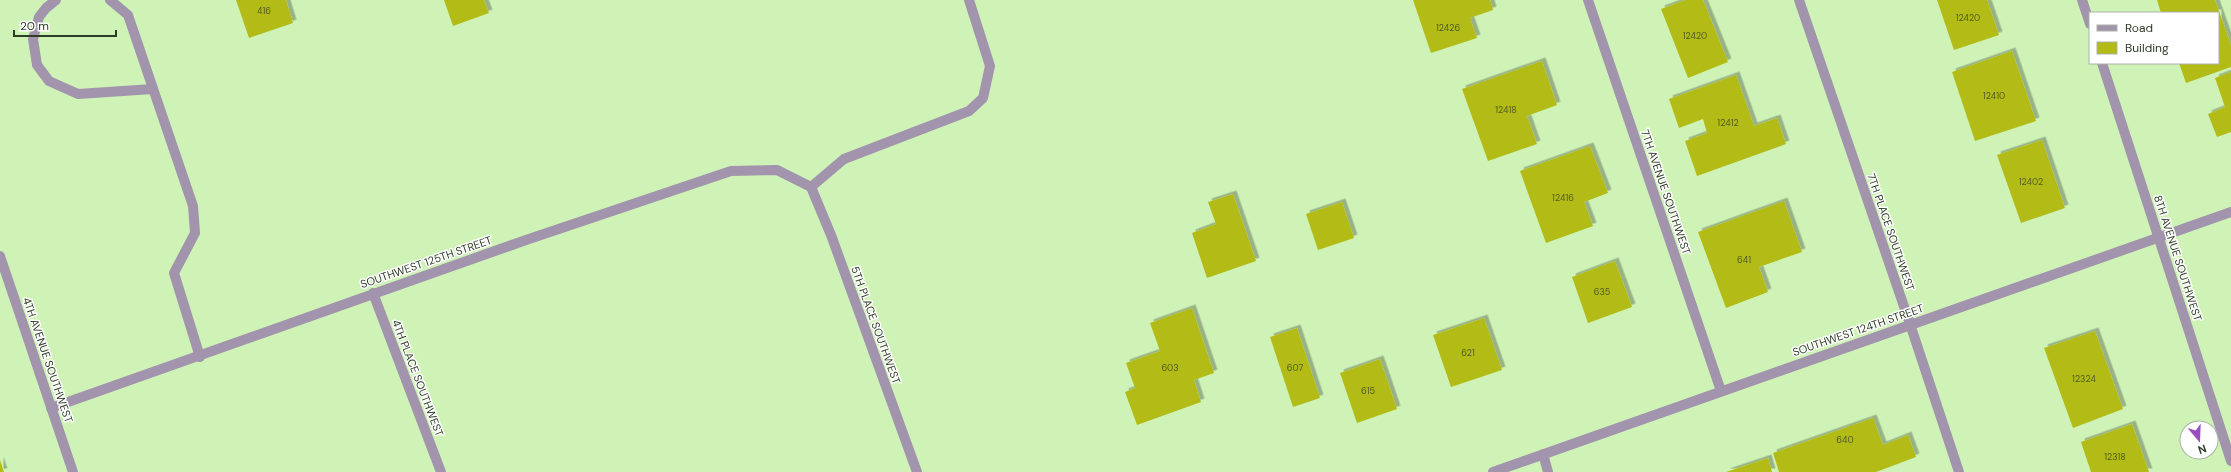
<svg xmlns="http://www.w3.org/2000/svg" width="2231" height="472" font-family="'DM Sans',sans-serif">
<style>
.building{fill:#b3bb19;filter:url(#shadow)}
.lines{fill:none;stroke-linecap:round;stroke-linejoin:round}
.service{stroke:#a394ad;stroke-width:10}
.minor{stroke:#a394ad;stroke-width:10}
.tertiary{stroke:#a394ad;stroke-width:10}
.labels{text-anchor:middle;stroke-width:3;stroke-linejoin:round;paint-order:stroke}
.number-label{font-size:9px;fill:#4f5c22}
.street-label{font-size:11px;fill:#2e3c25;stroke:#fff}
</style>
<defs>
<filter id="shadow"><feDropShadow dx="3.5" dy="-3.5" stdDeviation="0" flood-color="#0004"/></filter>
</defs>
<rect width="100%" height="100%" fill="#cff3b7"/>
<path class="building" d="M236,0h50l7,23 -44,15z
M444,0h40l5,13 -36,13z
M1413,0h77l3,10 -23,8 7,20 -46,15z
M1685,0h18l25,62 -40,16 -27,-69z
M1937,0h50l12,35 -45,15z
M2157,0h58l16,45v22l-45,16 -7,-20h39v-50h-57z
M2012,51l24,70 -61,20 -23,-69z
M1542,61l15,44 -30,11 10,28 -49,17 -26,-72z
M2231,72v60l-14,5 -9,-23 17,-7 -10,-29z
M1736,75l18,51 23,-8 9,26 -89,32 -12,-35 22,-8 -4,-14 -24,9 -10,-29z
M2042,140l23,68 -44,15 -24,-68z
M1590,146l18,47 -24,9 9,24 -47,17 -26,-72z
M1233,194l23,67 -49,17 -15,-45 24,-9 -8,-22z
M1784,201l18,51 -43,15 9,25 -42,16 -28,-76z
M1342,202l12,36 -36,12 -12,-36z
M1615,261l17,46 -44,16 -16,-46z
M1192,308l22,65 -20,7 7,22 -64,23 -12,-33 10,-4 -9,-25 34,-12 -10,-28z
M1484,318l18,52 -51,17 -18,-52z
M1297,328l23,70 -27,9 -23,-70z
M2095,331l28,78 -50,19 -29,-80z
M1380,359l17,50 -40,14 -17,-50z
M1873,418l10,27 25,-10 8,22 -40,15h-97l-6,-19z
M2132,424l17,48h-58l-10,-30z
M1768,458l4,14h-46z
M0,460l4,12h-4z"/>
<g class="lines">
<path class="service" d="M56,0l-10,8 -7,9 -6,22 4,26 12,16 29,13 75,-5
M110,0l18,15 65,191 2,27 -21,40 26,84"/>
<path class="minor" d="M1588,0l133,391
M1799,0l111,324 49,148
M2082,0l8,24
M2102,63l129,398
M811,187l20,48 86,237
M811,187l33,-28 125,-48 14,-13 7,-32 -21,-66
M373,293l68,179
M51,408l475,-168 205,-69 46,-1 34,17
M1543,454l5,18
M1493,472l738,-260"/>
<path class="tertiary" d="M0,256l73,216"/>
</g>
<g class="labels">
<g class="number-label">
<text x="264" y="14">416</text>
<text x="1968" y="21">12420</text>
<text x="1448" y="31">12426</text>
<text x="1695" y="39">12420</text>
<text x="1994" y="99">12410</text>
<text x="1506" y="113">12418</text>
<text x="1728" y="126">12412</text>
<text x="2031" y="185">12402</text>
<text x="1563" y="201">12416</text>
<text x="1744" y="263">641</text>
<text x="1602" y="295">635</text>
<text x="1468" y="356">621</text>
<text x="1170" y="371">603</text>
<text x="1295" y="371">607</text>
<text x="2084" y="382">12324</text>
<text x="1368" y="394">615</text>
<text x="1845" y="443">640</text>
<text x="2115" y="460">12318</text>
</g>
<g class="street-label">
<text transform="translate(1666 192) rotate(71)" y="4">7TH AVENUE SOUTHWEST</text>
<text transform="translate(1891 232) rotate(71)" y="4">7TH PLACE SOUTHWEST</text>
<text transform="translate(2178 258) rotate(72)" y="4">8TH AVENUE SOUTHWEST</text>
<text transform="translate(426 262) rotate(-19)" y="4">SOUTHWEST 125TH STREET</text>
<text transform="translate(876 325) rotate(70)" y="4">5TH PLACE SOUTHWEST</text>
<text transform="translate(1858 330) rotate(-19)" y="4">SOUTHWEST 124TH STREET</text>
<text transform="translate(48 360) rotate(71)" y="4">4TH AVENUE SOUTHWEST</text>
<text transform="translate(418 378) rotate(69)" y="4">4TH PLACE SOUTHWEST</text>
</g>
</g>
<rect x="2089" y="12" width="130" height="52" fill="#ffffff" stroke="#abb1a8"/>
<rect x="2097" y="25" width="20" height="6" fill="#a394ad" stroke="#abb1a8"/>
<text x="2125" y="32" font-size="12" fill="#2e3c25">Road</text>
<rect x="2097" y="42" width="20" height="12" fill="#b3bb19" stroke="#abb1a8"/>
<text x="2125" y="52" font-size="12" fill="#2e3c25">Building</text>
<g transform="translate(2199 440) rotate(161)"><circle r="19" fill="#ffffff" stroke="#abb1a8"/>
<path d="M0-3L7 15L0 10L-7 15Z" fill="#994dbf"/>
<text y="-6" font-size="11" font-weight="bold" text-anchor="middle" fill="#2e3c25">N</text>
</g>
<path d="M14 30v6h102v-6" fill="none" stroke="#2e3c25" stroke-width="2"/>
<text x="20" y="30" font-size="12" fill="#2e3c25" stroke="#ffffff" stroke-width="3" paint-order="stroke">20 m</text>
</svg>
